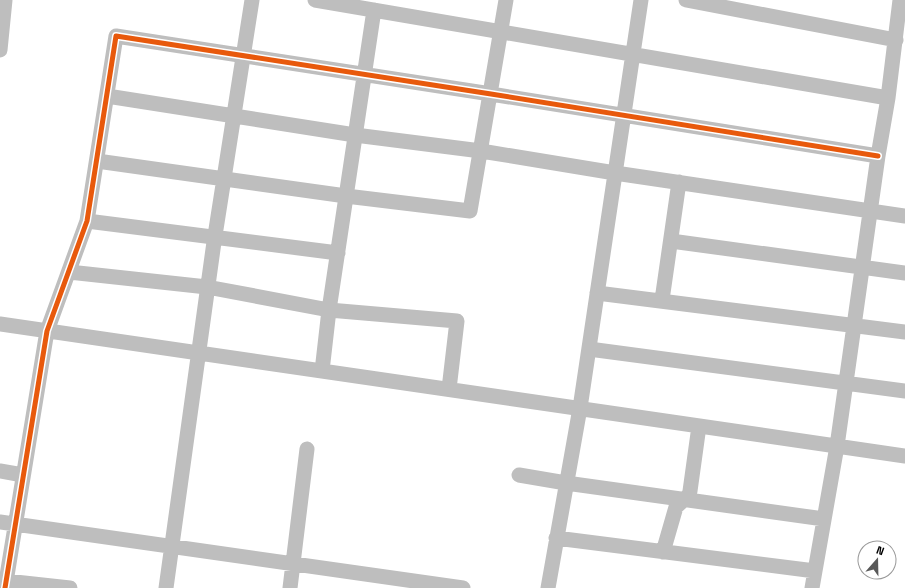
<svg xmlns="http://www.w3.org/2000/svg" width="905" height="588" font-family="'Space Grotesk',sans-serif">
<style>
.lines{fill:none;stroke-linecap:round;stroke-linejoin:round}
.street{stroke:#bebebe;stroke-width:15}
.cycleway-casing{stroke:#fff;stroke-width:8}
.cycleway{stroke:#e8590c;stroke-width:5}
</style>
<rect width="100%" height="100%" fill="#fff"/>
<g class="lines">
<path class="street" d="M315,0l573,98
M686,0l210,40
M0,50l5,-50
M107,96l248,39 126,16 134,22 290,43
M97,161l249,35 124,15 36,-211
M87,221l251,32
M671,241l234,32
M69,272l138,15 122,23 128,11 -8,68
M597,293l308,39
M662,300l17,-118
M0,324l905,132
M589,349l316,42
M322,371l7,-61 45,-300
M0,471l23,4
M519,475l47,8 258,36
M0,522l463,66
M556,538l259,33
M663,552l13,-45 13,-12 1,-4 9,-65
M6,581l64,7
M5,588l42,-257 40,-110 29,-185 375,58 387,62
M166,588l48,-346 38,-242
M290,588l17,-139
M548,588l32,-180 61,-408
M812,588l25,-142 41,-290 10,-58 12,-98"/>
<defs>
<path id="cycleway" d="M5,588l42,-257 40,-110 29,-185 375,58 387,62"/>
</defs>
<use href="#cycleway" class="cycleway-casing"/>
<use href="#cycleway" class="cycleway"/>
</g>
<g transform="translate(877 560) rotate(20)"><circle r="19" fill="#ffffff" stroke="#999999"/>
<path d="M0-3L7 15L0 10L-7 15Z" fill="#595959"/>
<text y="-6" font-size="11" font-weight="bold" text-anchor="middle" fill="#000000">N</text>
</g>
</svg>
